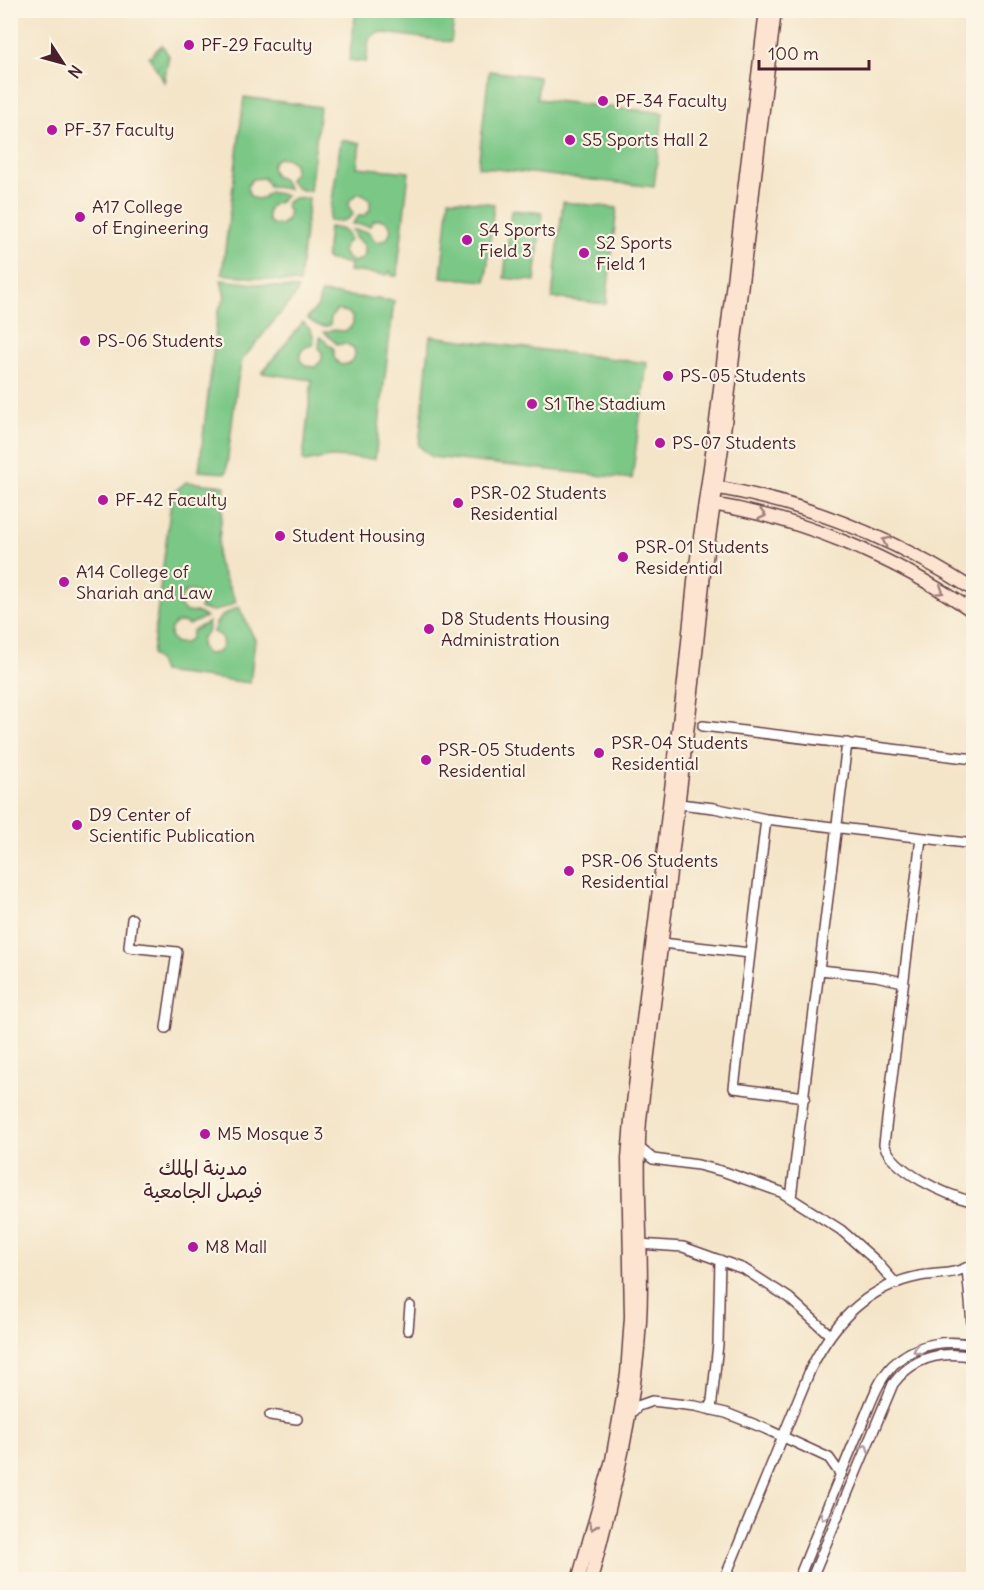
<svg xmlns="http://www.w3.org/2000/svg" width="984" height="1590" font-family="Delius,'Playpen Sans Arabic',sans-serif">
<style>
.grass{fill:#7ac786;stroke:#627358;stroke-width:1.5}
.garden{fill:url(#garden-furrows);stroke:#627358;stroke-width:1.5}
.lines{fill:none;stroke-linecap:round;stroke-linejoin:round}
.street-casing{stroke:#643d43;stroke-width:12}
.secondary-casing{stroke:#643d43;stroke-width:15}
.street{stroke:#fff;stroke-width:9}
.secondary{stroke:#fde4d1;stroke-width:12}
.oneway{stroke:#a4827e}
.oneway2{stroke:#ae9aa0}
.poi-dot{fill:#b5179e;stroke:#fcf5e5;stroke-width:2}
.labels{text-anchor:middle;stroke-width:4.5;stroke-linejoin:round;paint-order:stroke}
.poi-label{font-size:18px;fill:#4a1f2b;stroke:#fcf5e5;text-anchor:start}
.neighbourhood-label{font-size:20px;fill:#4a1f2b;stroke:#fcf5e5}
</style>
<defs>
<pattern id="garden-furrows" width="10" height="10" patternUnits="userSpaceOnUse" patternTransform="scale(1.5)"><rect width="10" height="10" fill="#7ac786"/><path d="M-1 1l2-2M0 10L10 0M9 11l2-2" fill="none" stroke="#6baa74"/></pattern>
</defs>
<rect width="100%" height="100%" fill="#fcf5e5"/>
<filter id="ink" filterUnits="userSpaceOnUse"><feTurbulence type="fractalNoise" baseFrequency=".0167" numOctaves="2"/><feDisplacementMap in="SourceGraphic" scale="12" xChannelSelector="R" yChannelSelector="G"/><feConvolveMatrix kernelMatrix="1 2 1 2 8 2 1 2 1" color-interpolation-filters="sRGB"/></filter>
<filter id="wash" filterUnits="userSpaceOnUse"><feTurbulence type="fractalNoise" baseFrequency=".008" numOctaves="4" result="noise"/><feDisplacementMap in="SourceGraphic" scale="24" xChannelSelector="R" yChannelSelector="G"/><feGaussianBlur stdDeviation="1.35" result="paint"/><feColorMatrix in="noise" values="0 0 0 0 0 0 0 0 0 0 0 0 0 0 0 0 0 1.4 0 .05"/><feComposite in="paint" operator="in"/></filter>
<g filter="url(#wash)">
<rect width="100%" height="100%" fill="#f4e5c9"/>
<path class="grass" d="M356,11h99l-4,31 -73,-10 -9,7 -3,23 -17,-2z
M489,71l50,6 -2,22 126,14 -9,74 -176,-20z
M244,97l76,10 -10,84c-10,-1 -17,-3 -21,-12l6,-7 -1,-8c-10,-13 -28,-4 -20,10 5,8 2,-1 9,6 2,2 3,6 5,9l-19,-3 -5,-8 -12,1 -5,8 3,9c7,5 14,3 19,-4l17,3 -7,7 -6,2 -5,6v10c7,8 15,6 20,-2l1,-7 -4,-6c7,-9 14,-8 24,-7l-10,85 -77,-9z
M341,140l19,3 -3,24 52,5 -12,104h-5l-2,-5 -3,4 -38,-4 1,-7 -24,-5 3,-32c10,2 17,1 21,13l-5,4 -2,9 5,6 6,3 9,-4 2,-5 -1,-9 -8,-5 -4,-9 17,2 5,8 5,2 9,-4 3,-9 -3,-7 -8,-3 -7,2 -3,5 -18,-2 7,-8 6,-1 5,-5v-10l-7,-6h-6l-6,5 -3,6 5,9c-7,8 -14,8 -24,7z
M449,199l45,5 -8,77 -45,-4z
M563,202l54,6 -11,96 -54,-6z
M511,210l31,3 -7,68 -31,-3z
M221,280l77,9 -1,4 -55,67 -5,24 -11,89 -27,-2 19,-160 7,-14z
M321,293l73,8 -19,158 -46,-2 -24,5 -2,-3 9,-79 -50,-7 41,-51c7,7 13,13 10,23 -9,1 -14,5 -13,15l6,6 9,1 7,-7v-7l-3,-5 1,-11 14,12v9l5,6c9,2 15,-2 16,-10l-1,-6 -9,-5 -7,2 -14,-13c3,0 6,-2 9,-2 9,0 14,5 20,-7l-1,-6 -4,-5 -11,-2 -6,7 -1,8c-9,4 -16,-1 -23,-7l11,-12z
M430,336l217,27 -15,116 -200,-22 -13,-11z
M186,482l39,4 -8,71 1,6 18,39c-12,6 -22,13 -36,6l3,-7c-3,-8 -8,-11 -17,-10l-6,9v6l6,6h10l10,5 -17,8 -6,-3 -7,1 -5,5 -1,8 6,7h9l6,-5 1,-7 17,-9 -2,11 -5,4 -1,9 6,8 9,-1c8,-4 8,-11 4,-18l-7,-3c3,-15 13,-19 26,-25l16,33 -5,43 -88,-11 -4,-11 -6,-6 20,-161z"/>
<path class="garden" d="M162,45l7,11 -5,26 -15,-25z"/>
</g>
<g filter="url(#ink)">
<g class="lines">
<defs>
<path id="street" d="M703,726l271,33
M679,804l35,4 52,11 208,25
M766,819l-32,269 71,9
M921,838l-37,306c9,28 62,51 90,58
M132,919l-3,28 48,5 -11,76
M662,943l88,10
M820,970l56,6 27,6
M638,1147l15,12 45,6 27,7 56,20 60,38 34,30 21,24
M791,1198l56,-455
M639,1244l44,3 61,22 45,29 41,37
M967,1268l7,78
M408,1330l2,-24
M711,1410l7,-66 2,-84
M631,1413l7,-7 14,-5 43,5 31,7 40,16 63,29 12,17
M270,1415l27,4
M724,1580l87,-212c23,-46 56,-82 109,-92 19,-3 38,-1 54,-13
M798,1580c21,-52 41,-103 63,-154 9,-20 16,-45 32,-61 22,-21 51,-26 81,-20
M811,1580l82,-196c20,-27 48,-34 81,-27"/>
<path id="secondary" d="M709,486c96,16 183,51 265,104
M706,503c96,15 188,54 268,109
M578,1580l34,-120 15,-86 4,-57 -3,-158 3,-39 53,-438 11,-110 18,-126 53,-436
M591,1580c23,-89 44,-168 49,-259 4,-67 -5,-134 0,-201l53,-437 11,-110 18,-125 53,-438"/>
</defs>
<use href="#street" class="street-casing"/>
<use href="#secondary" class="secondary-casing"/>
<use href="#street" class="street"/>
<use href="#secondary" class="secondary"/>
</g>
<defs><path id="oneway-chevron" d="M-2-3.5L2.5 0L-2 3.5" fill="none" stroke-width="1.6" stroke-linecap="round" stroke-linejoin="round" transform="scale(1.5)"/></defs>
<g class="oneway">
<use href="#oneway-chevron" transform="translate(762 515) rotate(15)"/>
<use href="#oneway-chevron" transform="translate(886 541) rotate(-154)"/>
<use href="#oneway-chevron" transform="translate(940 591) rotate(32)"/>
<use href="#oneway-chevron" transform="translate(593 1526) rotate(109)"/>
</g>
<g class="oneway2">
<use href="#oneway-chevron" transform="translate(917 1350) rotate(155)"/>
<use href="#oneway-chevron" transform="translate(865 1448) rotate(-68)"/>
<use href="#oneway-chevron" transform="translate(824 1516) rotate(112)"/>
</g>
</g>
<g class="poi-dot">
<circle cx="189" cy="45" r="6"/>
<circle cx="603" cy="101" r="6"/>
<circle cx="52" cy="130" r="6"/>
<circle cx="570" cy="140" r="6"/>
<circle cx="80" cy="217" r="6"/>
<circle cx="467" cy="240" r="6"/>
<circle cx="584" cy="253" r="6"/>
<circle cx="85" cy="341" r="6"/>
<circle cx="668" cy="376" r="6"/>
<circle cx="532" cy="404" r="6"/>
<circle cx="660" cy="443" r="6"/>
<circle cx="103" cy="500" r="6"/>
<circle cx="458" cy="503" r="6"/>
<circle cx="280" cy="536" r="6"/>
<circle cx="623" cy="557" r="6"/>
<circle cx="64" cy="582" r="6"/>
<circle cx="429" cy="629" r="6"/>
<circle cx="599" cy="753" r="6"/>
<circle cx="426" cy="760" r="6"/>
<circle cx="77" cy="825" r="6"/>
<circle cx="569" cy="871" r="6"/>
<circle cx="205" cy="1134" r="6"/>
<circle cx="193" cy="1247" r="6"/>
</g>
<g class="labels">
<g class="poi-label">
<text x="201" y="51">PF-29 Faculty</text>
<text x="615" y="107">PF-34 Faculty</text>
<text x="64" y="136">PF-37 Faculty</text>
<text x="582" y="146">S5 Sports Hall 2</text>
<text x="92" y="213">A17 College<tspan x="92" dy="21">of Engineering</tspan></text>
<text x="479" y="236">S4 Sports<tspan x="479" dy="21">Field 3</tspan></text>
<text x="596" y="249">S2 Sports<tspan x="596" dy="21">Field 1</tspan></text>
<text x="97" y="347">PS-06 Students</text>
<text x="680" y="382">PS-05 Students</text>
<text x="544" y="410">S1 The Stadium</text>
<text x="672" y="449">PS-07 Students</text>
<text x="470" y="499">PSR-02 Students<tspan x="470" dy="21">Residential</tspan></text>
<text x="115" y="506">PF-42 Faculty</text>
<text x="292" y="542">Student Housing</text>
<text x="635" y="553">PSR-01 Students<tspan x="635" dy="21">Residential</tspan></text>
<text x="76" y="578">A14 College of<tspan x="76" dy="21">Shariah and Law</tspan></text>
<text x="441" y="625">D8 Students Housing<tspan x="441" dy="21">Administration</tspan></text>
<text x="611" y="749">PSR-04 Students<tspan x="611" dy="21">Residential</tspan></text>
<text x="438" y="756">PSR-05 Students<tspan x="438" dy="21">Residential</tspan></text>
<text x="89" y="821">D9 Center of<tspan x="89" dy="21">Scientific Publication</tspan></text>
<text x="581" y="867">PSR-06 Students<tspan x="581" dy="21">Residential</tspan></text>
<text x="217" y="1140">M5 Mosque 3</text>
<text x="205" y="1253">M8 Mall</text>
</g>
<g class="neighbourhood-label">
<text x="203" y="1175">مدينة الملك<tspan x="203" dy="23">فيصل الجامعية</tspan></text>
</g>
</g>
<rect width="984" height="1590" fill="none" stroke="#fcf5e5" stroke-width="36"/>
<g transform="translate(63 63) rotate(126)" stroke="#fcf5e5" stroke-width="4.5" paint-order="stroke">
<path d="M0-4.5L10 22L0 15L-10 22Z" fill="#4a1f2b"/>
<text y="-9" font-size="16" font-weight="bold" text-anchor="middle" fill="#4a1f2b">N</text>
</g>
<path d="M759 60v9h110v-9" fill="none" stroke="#4a1f2b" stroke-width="3"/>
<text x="768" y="60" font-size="18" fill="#4a1f2b" stroke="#fcf5e5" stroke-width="4.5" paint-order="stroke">100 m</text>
</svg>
